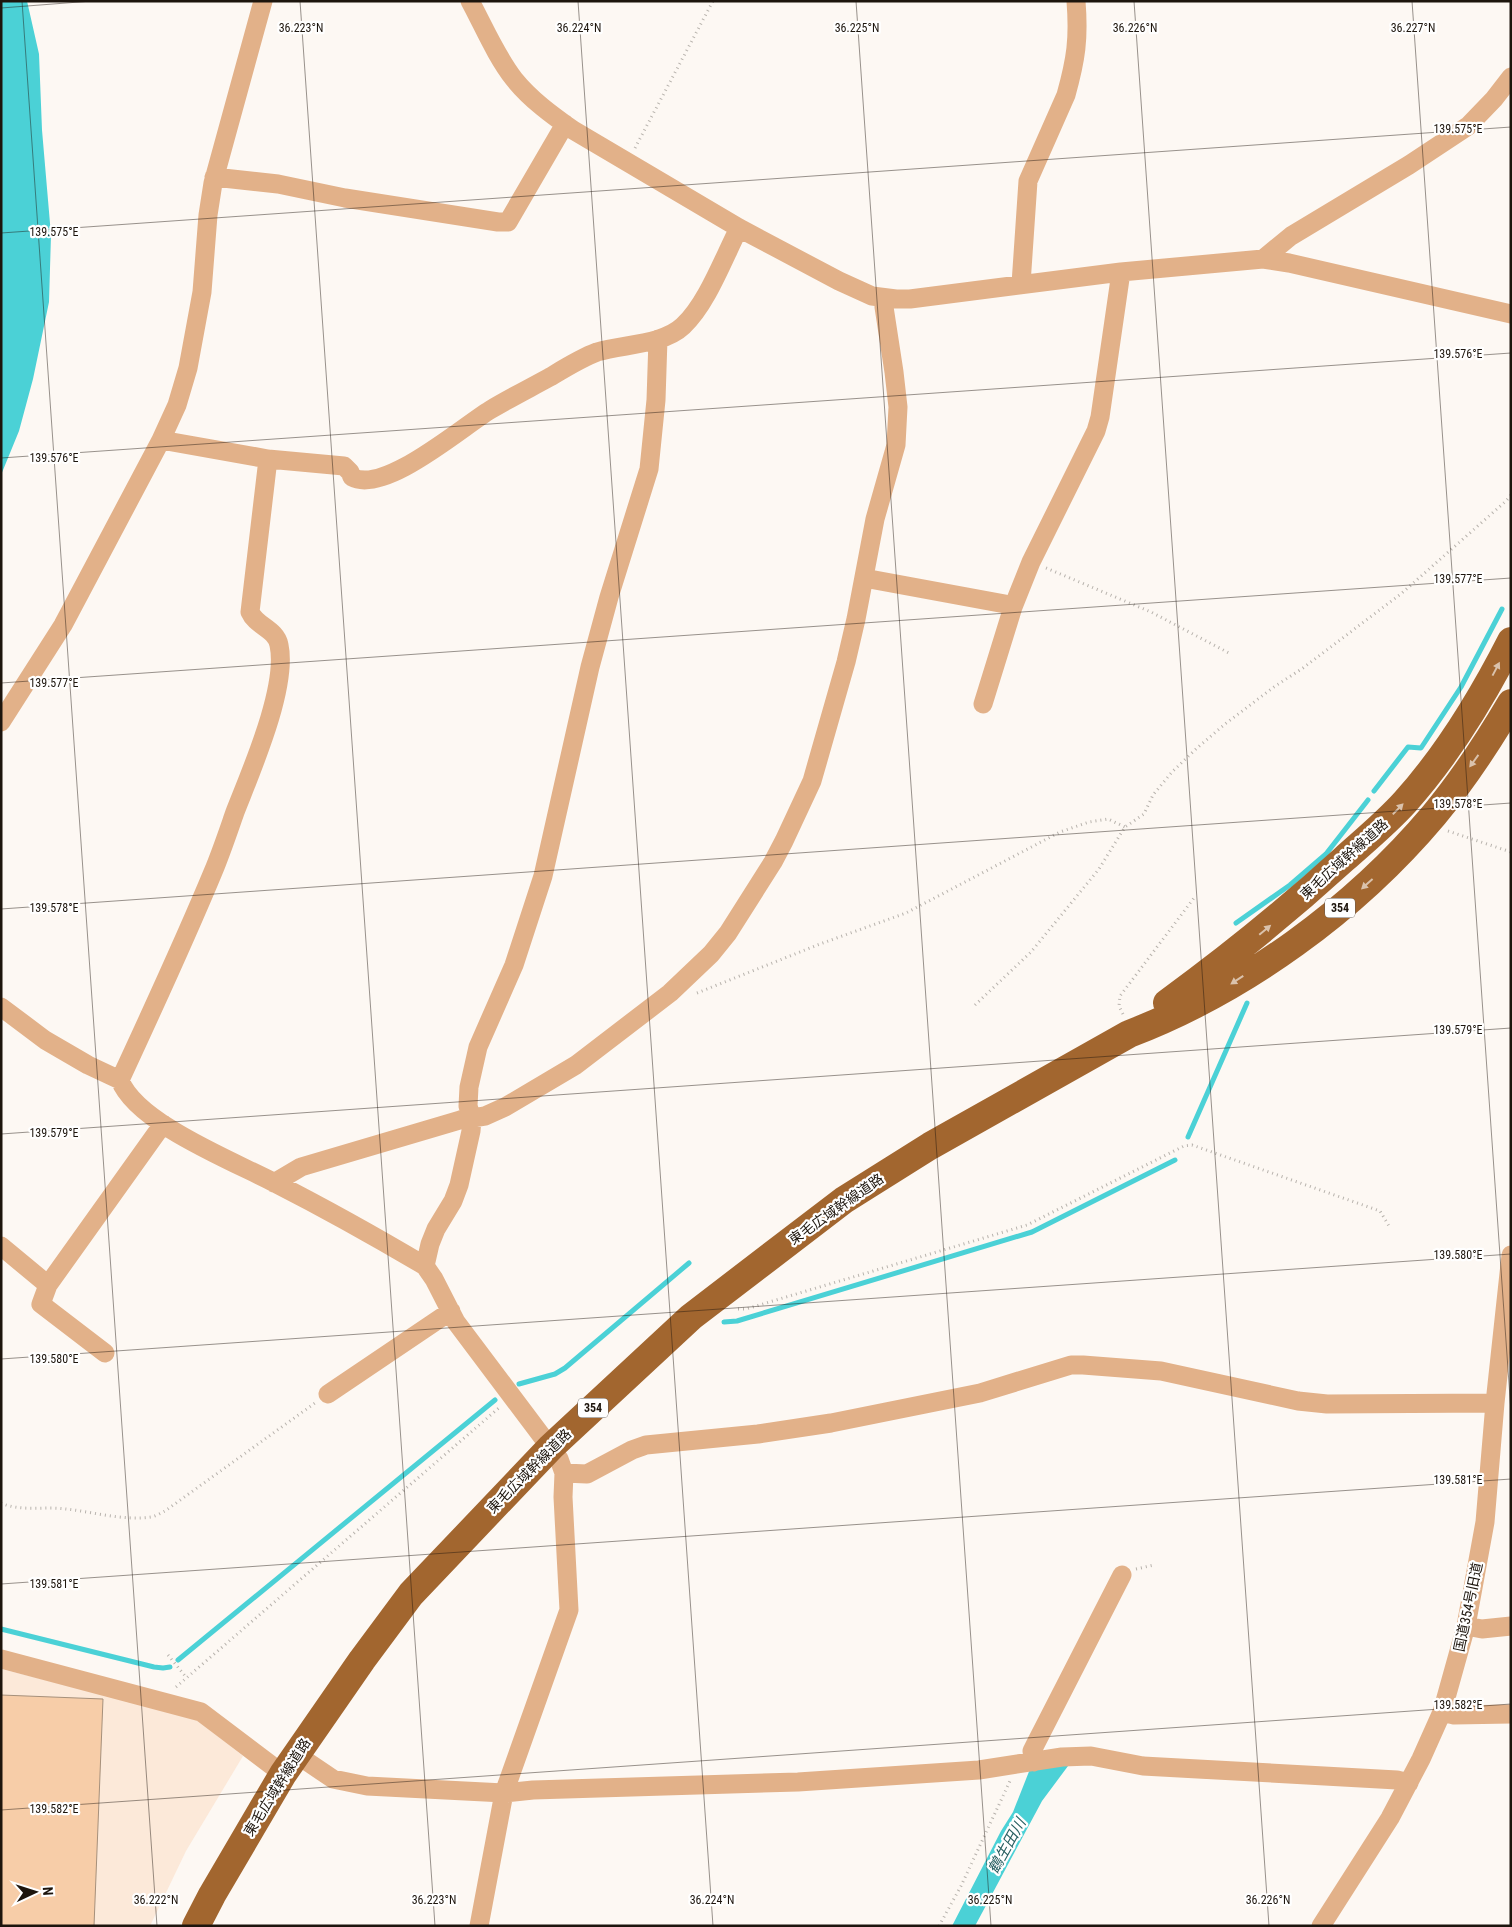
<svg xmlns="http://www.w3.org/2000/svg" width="1512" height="1927" font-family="'Roboto Condensed','Noto Sans JP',sans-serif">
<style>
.built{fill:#fce9d9}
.water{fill:#4bd1d6}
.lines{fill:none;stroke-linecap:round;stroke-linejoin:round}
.stream{stroke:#4bd1d6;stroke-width:5}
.building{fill:#f7cda8;stroke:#a6907b}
.path{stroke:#b8b3ad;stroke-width:3;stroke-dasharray:1 4;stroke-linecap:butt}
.minor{stroke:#e2b189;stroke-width:19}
.highway{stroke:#a2662f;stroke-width:28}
.oneway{fill:#dac2ac}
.ticks{fill:none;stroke:#1d150d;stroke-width:1;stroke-opacity:0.45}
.labels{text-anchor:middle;stroke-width:4.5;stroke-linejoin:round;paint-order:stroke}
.shield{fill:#fff;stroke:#615b56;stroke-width:1}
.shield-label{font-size:12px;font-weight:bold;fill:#1d150d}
.street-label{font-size:14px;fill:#1d150d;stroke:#fff}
.water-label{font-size:15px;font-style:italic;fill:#285f61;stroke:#fff}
.ticks-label{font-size:12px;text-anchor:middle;fill:#1d150d;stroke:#fff;stroke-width:4.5;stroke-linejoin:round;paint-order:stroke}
</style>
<rect width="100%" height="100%" fill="#fdf8f3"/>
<path class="built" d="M1,1669l192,48 50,39 -57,95 -36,75h-149z"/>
<path class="water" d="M1,1h26l12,53 3,76 9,105 -2,67 -16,77 -14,52 -18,44z
M1071,1762l-29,39 -67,125h-23l49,-95 12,-19 17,-43z"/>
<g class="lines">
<path class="stream" d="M1374,791l34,-44 13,1 40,-61 41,-78
M1236,923l54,-38 36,-31 42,-54
M1188,1137l59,-134
M724,1322l13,-1 295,-89 143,-72
M519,1384l36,-10 10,-6 124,-105
M1,1629l153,38 9,1 7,-1
M178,1660l317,-260"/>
</g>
<path class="building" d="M1,1695l102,4 -9,227h-93z"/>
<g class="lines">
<path class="path" d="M635,148l78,-147
M1046,568l105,44 78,41
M1448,831l63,21
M697,993l123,-49 86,-31 154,-81 29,-10 19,-3 17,8
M975,1005l56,-53 68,-83 26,-42 19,-13 9,-19 19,-23 25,-24 28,-24 49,-37 29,-19 99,-75 104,-92 5,-6
M1123,1014l-4,-8 1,-10 74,-98
M738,1309h8l281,-84 157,-79 8,-1 188,66 9,15
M1,1503c20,9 44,3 65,6 28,3 57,12 85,8 5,-1 10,-4 14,-6l150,-108
M1136,1569l18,-4
M168,1655l18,22
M176,1687l324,-280
M939,1926l22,-40 49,-105"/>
<path class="minor" d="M470,1c14,26 26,55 44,78 17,21 38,36 59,51l166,98 100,53 33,15 24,3h14l211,-27 142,-13 26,4 222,51
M214,177l64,7 67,14 153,24h10l57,-98
M1263,259l28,-23 118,-71 59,-39 26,-27 17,-22
M1021,284l7,-103 38,-86c10,-36 13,-56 10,-94
M161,440l107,19 76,7 6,6 2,5c32,18 110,-50 138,-67 20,-12 40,-22 60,-33 15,-9 31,-19 47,-25 26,-8 66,-7 86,-26 24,-22 41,-69 56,-98
M268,459l-18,153c6,14 26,17 29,33 9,42 -28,126 -44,167 -7,20 -14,41 -22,60 -29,70 -61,139 -93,208 16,43 115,82 155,103 51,26 101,54 150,83l9,13 22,43 103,137 5,14 -1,24 6,113 -65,183 -25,133
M864,578l141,26 8,3
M983,704l30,-97 18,-45 65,-131 4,-14 21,-145
M1,722l62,-97 98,-185 16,-35 11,-37 14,-76 6,-77 5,-32 50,-182
M1,1007l44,33 43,25 32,15
M274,1183l27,-16 159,-47 25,-4 20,-9 71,-42 94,-72 41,-39 17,-21 45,-71 11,-21 28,-60 34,-119 10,-43 19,-100 21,-74 2,-38 -4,-35 -10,-65v-9
M1,1246l47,39
M425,1266l5,-22 6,-15 17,-28 6,-16 12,-54 1,-12 -4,-13 1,-19 9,-40 36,-82 29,-89 47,-209 19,-70 40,-128 7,-69 2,-61
M105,1353l-64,-49 7,-19 115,-161
M328,1394l123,-83
M564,1473l23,1 45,-24 14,-5 112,-11 73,-11 149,-30 91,-28h12l78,6 137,30 29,3 168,-1
M1466,1626l16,3 29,-3
M1,1659l200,53 82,62
M1442,1712l12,3 57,-1
M296,1754l37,25 34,7 137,7 29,-3 265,-8 181,-12 83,-13 29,-1 52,10 254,14 12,3
M1034,1762l-2,-11 4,-8 86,-168
M1321,1926l69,-108 31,-59 21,-47 24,-86 19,-104 10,-119 16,-148"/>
<path class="highway" d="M1167,1003c62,-45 120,-92 177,-144 20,-18 42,-36 61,-57 43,-48 77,-104 106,-161
M196,1926l16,-31 71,-121 79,-114 49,-66 140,-147 140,-130 153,-117 86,-54 199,-112c115,-44 226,-125 305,-219 29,-35 54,-73 77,-112"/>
</g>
<defs><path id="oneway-solid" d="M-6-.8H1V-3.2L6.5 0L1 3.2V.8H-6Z" transform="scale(1.25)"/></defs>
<g class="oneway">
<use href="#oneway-solid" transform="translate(1496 669) rotate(-62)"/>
<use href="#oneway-solid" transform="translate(1474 761) rotate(126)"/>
<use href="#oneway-solid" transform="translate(1398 809) rotate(-46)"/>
<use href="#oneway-solid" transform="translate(1367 884) rotate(138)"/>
<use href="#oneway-solid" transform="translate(1265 930) rotate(-40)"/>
<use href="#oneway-solid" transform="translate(1237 980) rotate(147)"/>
</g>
<path class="ticks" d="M22,1l135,1925M300,1l135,1925M578,1l135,1925M856,1l135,1925M1134,1l135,1925M1412,1l99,1411M1,8l91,-7M1,233l1510,-106M1,458l1510,-105M1,683l1510,-105M1,909l1510,-106M1,1134l1510,-106M1,1359l1510,-105M1,1584l1510,-105M1,1810l1510,-106"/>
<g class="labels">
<g class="shield">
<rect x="1325" y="898.5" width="30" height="19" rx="4"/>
<rect x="578" y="1398.5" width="30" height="19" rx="4"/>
</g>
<g class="shield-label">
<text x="1340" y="912">354</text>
<text x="593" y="1412">354</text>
</g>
<g class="street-label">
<text transform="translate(1344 859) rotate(-42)" y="5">東毛広域幹線道路</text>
<text transform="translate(836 1209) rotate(-35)" y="5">東毛広域幹線道路</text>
<text transform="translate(529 1471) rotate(-45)" y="5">東毛広域幹線道路</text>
<text transform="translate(1468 1607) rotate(-78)" y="5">国道354号旧道</text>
<text transform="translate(277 1787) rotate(-58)" y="5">東毛広域幹線道路</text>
</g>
<g class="water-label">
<text transform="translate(1007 1846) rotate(-61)" y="5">鶴生田川</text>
</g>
</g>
<g class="ticks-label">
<text x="301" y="32">36.223°N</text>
<text x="579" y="32">36.224°N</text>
<text x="857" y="32">36.225°N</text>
<text x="1135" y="32">36.226°N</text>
<text x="1413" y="32">36.227°N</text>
<text x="1458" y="133">139.575°E</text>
<text x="54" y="236">139.575°E</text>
<text x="1458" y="358">139.576°E</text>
<text x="54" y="462">139.576°E</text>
<text x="1458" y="583">139.577°E</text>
<text x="54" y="687">139.577°E</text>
<text x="1458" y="808">139.578°E</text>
<text x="54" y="912">139.578°E</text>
<text x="1458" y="1034">139.579°E</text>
<text x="54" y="1137">139.579°E</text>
<text x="1458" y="1259">139.580°E</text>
<text x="54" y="1363">139.580°E</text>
<text x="1458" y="1484">139.581°E</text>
<text x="54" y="1588">139.581°E</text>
<text x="1458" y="1709">139.582°E</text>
<text x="54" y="1813">139.582°E</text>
<text x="156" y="1904">36.222°N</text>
<text x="434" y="1904">36.223°N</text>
<text x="712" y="1904">36.224°N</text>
<text x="990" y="1904">36.225°N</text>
<text x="1268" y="1904">36.226°N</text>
</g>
<rect width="1512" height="1927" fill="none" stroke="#1d150d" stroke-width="5"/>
<g transform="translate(35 1892) rotate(86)" stroke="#ffffff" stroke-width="4" paint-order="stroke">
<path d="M0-4L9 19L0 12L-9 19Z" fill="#1d150d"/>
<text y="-8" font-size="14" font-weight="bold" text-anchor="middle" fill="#1d150d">N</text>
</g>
</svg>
